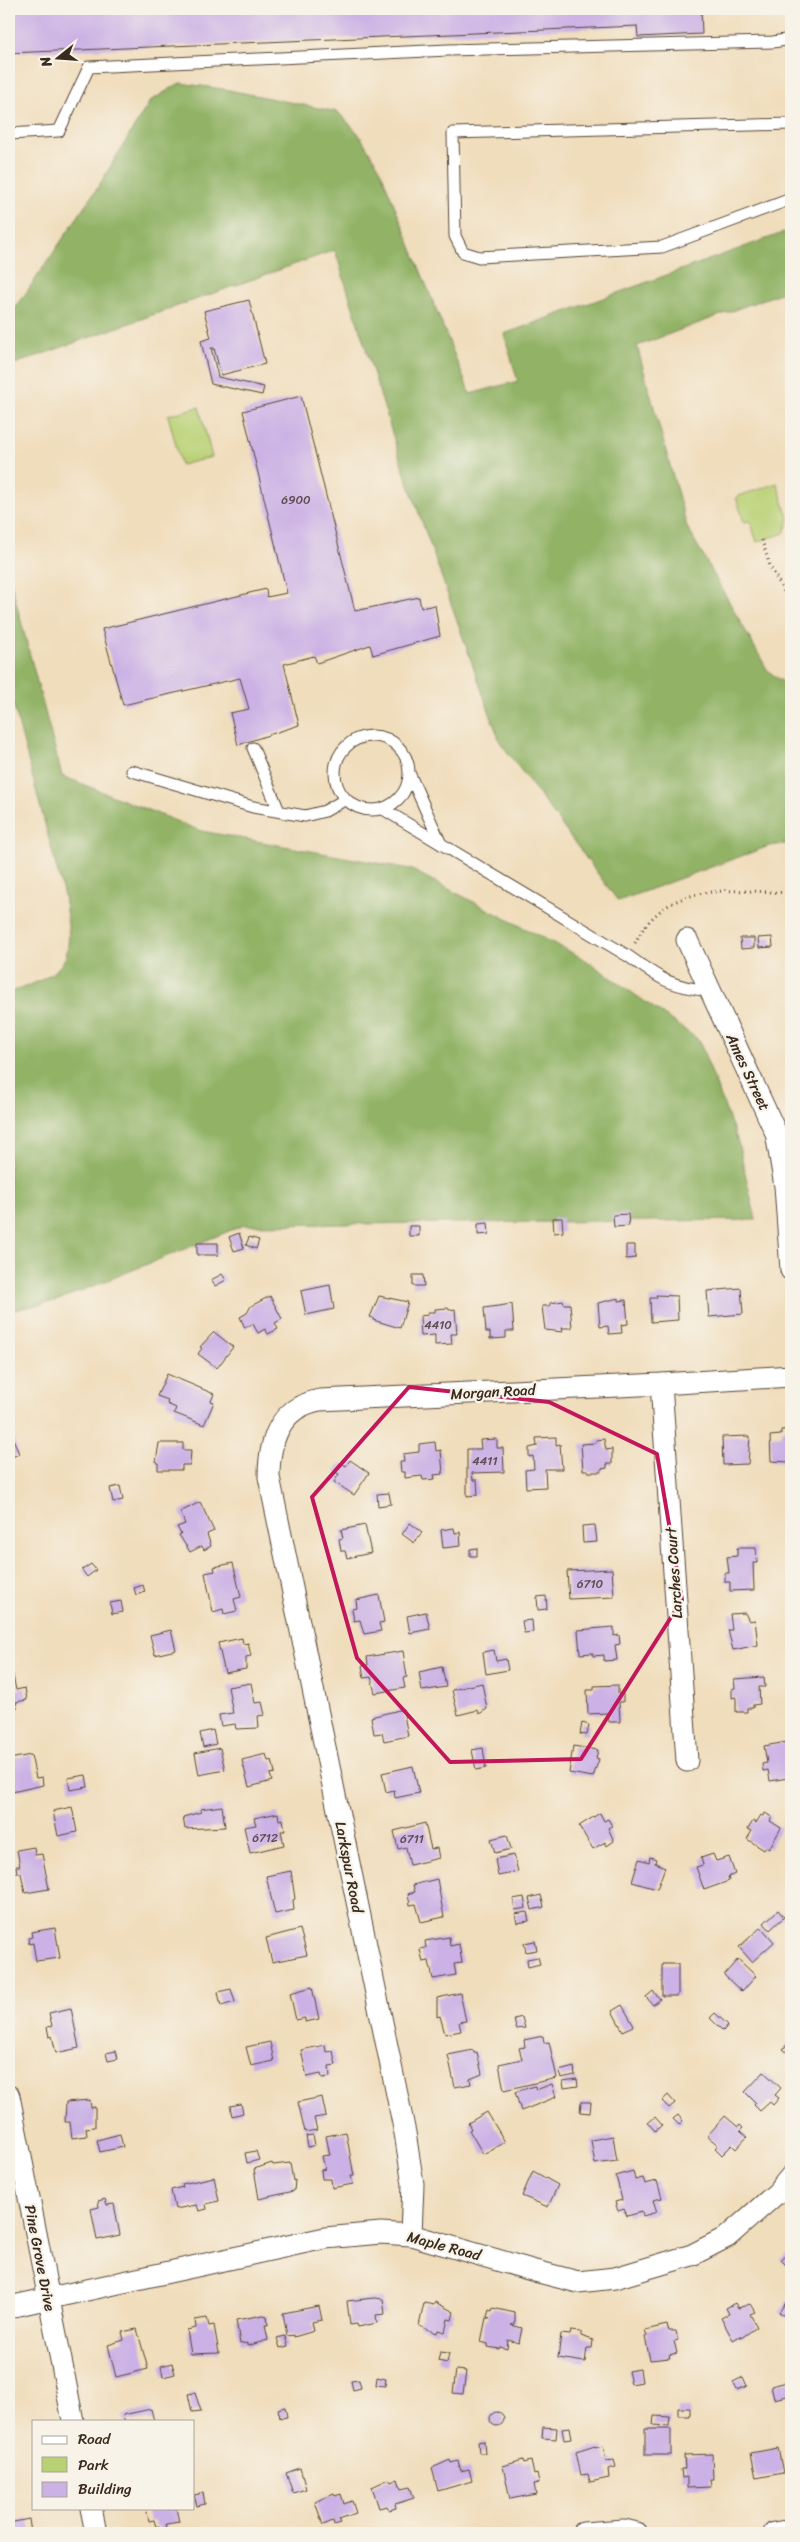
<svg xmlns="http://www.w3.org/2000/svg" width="800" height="2542" font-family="Sriracha,sans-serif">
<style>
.green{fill:#b9d175;stroke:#7a7e4a}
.forest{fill:#92b366;stroke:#666e42}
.building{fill:#cbb1e5}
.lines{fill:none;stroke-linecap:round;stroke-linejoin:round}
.service-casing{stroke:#564536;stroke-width:13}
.minor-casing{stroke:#564536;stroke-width:23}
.path{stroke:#564536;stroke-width:3;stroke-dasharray:1 4;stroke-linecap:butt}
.service{stroke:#fff;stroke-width:11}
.minor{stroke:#fff;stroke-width:21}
.marked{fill:none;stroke:#c2185b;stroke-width:4;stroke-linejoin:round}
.labels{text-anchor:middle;stroke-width:4.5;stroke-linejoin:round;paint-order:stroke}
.number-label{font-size:12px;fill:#5f4c50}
.street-label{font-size:15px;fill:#3b2a1e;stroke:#f7f3e8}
</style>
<rect width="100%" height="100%" fill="#f7f3e8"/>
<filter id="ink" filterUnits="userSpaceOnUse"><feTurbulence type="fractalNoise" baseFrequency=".02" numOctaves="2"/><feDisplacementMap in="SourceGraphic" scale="10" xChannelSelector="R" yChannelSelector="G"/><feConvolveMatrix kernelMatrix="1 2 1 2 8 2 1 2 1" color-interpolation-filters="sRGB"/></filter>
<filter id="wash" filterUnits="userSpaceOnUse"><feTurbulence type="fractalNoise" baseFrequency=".0096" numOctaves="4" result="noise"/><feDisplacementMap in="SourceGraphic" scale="20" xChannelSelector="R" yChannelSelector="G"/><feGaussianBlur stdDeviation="1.12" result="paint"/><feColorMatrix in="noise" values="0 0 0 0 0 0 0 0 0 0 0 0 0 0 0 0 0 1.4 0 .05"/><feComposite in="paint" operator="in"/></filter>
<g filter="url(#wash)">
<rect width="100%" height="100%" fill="#f0ddbc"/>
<path class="green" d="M199,407l13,50 -31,8 -13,-50z
M777,483l12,37 -5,13 -27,9 -7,-21 -6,1 -8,-25z"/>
<path class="forest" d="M180,83l49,7 109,22 20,21 21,34 91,227 48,-13 -14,-47 287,-104v59l-154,57 50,181 81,144 23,17v155l-22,3 -151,55 -118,-159 -97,-274 -68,-218 -326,116v-48l89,-131 52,-86z
M9,576l53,200 139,55 209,38 176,91 113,80 39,102 18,78 -512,5 -188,76 -47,10v-319c18,-5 52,-17 57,-37 6,-18 0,-41 -2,-59l-55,-208z"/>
<g id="blocks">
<path class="building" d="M9,9h692l1,25 -64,3 -1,-11 -628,27z
M249,300l16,64 -44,11 -7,-27h-3l7,29 46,10 -2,8 -51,-11 -10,-43 10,-3 -7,-27z
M301,396l54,215 64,-14 2,11 14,-3 5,31 -67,19 -3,-10 -53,18 -3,-7 -30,8 15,61 -61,20 -8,-32 19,-4 -9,-31 -117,27 -21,-76 164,-40 1,8 20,-4 -44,-182z
M772,937l1,10 -14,1 -1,-10z
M740,938h14v10l-13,1z
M628,1214l1,12 -15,1 -1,-12z
M553,1218h9l1,14 -9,1z
M488,1223l1,11 -11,1v-11z
M409,1226h10v10h-10z
M239,1233l5,15 -10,3 -5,-14z
M249,1237l10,3 -3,9 -10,-4z
M197,1243h21v12h-21z
M626,1245h9v13l-9,1z
M222,1274l4,6 -11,6 -4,-6z
M413,1275h10l1,11h-11z
M330,1285l4,24 -28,6 -5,-24z
M741,1288l2,26 -34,3 -2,-26z
M656,1295l21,1 1,24 -27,2 -1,-24h7z
M270,1296l12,23 -7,4 3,6 -10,5 -3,-5 -7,4 -5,-9 -8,4 -5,-11 7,-4 4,-7z
M379,1296l29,6 -8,26 -27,-8v-2l-3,-1z
M619,1298v3l7,-1 2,24 -7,1 1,8 -13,1 -1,-8 -8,1 -2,-24z
M563,1301l1,3h6l2,24h-10l1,4 -18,-2 -3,-24h8v-3z
M512,1304l2,27h-8v7l-16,1v-7h-4l-2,-24z
M448,1308l1,2 6,-1 2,25h-6l1,10 -17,1v-10l-14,1 -1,-20 8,-1v-3h7v-3z
M214,1332l19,15 -16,21 -19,-14 4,-6 -2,-1z
M167,1374l47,20 -3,7 3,1 -10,23 -30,-12 2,-5 -9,-4 1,-4 -11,-4z
M9,1428l10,26 -10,4z
M791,1429v33l-20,-1 -1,-25 11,-1v-5z
M750,1436l-2,28 -25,1 -1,-28z
M556,1437v8l4,-1 2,25h-17l1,18 -20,1 -1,-18 9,-1 -1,-13 -4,1v-9l8,-2 -1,-8z
M497,1439v9h6l1,24 -32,1 1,7h4l1,15 -11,1v-47h14l-1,-9z
M604,1439l2,11 6,-1v15h-5v4l-6,1v3h-13v-2h-5l-2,-26 15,-1v-3z
M435,1442l1,9 5,-1 2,24 -9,1 1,4 -12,1 -1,-4 -17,2v-6h-4l-1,-10h4l-1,-8 16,-2v-8z
M159,1443h24v7h8l-1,15h-8v5h-24v-8h-2z
M350,1460l19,13 -15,22 -20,-13 5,-8 -4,-2 6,-9 5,3z
M120,1486l3,14 -10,2 -3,-14z
M389,1493l2,11 -13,2 -1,-12z
M200,1502l14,29 -7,3 4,12 -7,4 -2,-4 -12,6 -11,-17 2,-1 -4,-7 8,-3 -5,-12z
M410,1523l12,9 -8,11 -12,-9z
M365,1525l6,28 -24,5 -2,-7h-4l-2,-12 4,-1 -2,-8z
M595,1525l2,17 -14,1 -1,-17z
M454,1528l1,5 5,-1 1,14 -18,2 -2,-18z
M477,1548v8h-7v-7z
M737,1548h19l1,15h-4l1,27 -24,1v-9h-5v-9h4l-2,-16 10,-1z
M233,1563l8,34 -7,2 3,12 -13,3 -1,-5 -10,3 -8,-39 10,-2 -1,-4z
M91,1564l5,6 -9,7 -5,-7z
M612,1569l2,28 -45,2 -2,-28z
M143,1585l2,7 -9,3 -2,-7z
M379,1595l5,27 -5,1 2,8 -17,3 -4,-14 -6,1 -2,-12 5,-1 -1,-8z
M546,1596l1,13 -9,1 -1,-13z
M121,1601l2,11 -11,2 -2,-11z
M426,1612l4,17 -20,4 -3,-17z
M745,1613l4,8 6,-1 3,25 -25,5 -5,-20h4l-2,-16z
M532,1620l1,12 -9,1 -2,-12z
M614,1627v9l5,-1 1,9 -5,1 2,15 -13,1v-6l-11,1v-3l-13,1 -2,-24z
M171,1630l5,20 -21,5 -5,-20z
M242,1638l1,6 5,-1 3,13 -5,1v12l-21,4 -7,-30z
M494,1650l2,11 10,-2 2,11 -22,4 -3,-22z
M403,1651l4,26 -4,1 2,10 -30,5 -4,-16 -7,1 -2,-12 6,-1 -1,-8z
M442,1667l4,20 -24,4 -3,-19z
M12,1671l4,19 9,-2 2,12 -11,2 1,6 -8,2v-38z
M764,1677l1,10h-6l1,17 -7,1v3h-6v4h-11v-15l-4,1v-9l3,-1 -1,-9z
M251,1683l4,20 7,-1 3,13 -7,1 1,12 -23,1 -1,-5 -14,2 -2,-11 14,-2 -5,-26z
M482,1683l5,26 -8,5 -1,-4 -20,5 -6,-25z
M618,1685v9h5v8h-4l1,20h-11l-1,-9 -20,1 -1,-24h7v-4z
M403,1709l5,27 -24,5 -2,-8 -8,1 -3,-17z
M582,1723l7,2 -2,10 -7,-1z
M213,1730l3,14 -13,3 -3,-14z
M791,1738v36l-3,1v3l-18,3 -2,-11 -5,1 -1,-7 5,-1 -3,-17 23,-4v-3z
M573,1746l25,4 -2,8 3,1 -6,18 -24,-4z
M220,1748l5,22 -26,5 -4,-22z
M483,1748l3,20 -10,2 -4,-20z
M266,1754l2,7 4,-1 3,13 -5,1 2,7 -23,6 -7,-27z
M31,1755l5,23 6,-1 1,8 -31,7 -3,-33z
M413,1766l6,27 -24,5 -1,-8 -8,2 -4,-19z
M86,1775l2,12 -18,3 -2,-12z
M222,1806l3,21 -40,2 -2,-12 18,-5 -1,-3z
M72,1807l5,25 -19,4 -5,-25z
M278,1813l1,7 4,-1 2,12h-4l3,14 -34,8 -6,-26 12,-2 -2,-7z
M600,1813l4,8 4,-2 4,7 -4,2 6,13 -7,5 -2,-4 -12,7 -14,-23z
M765,1813l7,4 -2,4 11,7 -12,21 -3,-2 -2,3 -17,-11 5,-8 -4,-2 5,-8 3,2 5,-8 2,1z
M425,1823l6,26 6,-1 2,10 -29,7 -4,-18 -8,2 -4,-18z
M507,1835l4,14 -16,4 -4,-14z
M34,1847l1,8 7,-1 7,35 -24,4 -4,-20h-4l-1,-7h4l-3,-16z
M713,1854l3,7 13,-4 6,17 -7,3 1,4 -25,9 -8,-23 7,-2 -2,-7z
M514,1855l4,17 -20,4 -3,-17z
M650,1857l6,2 -1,4 10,4 -8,22 -25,-7 7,-23 10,3z
M291,1871l4,28 -2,1 1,10 -19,4 -9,-38z
M437,1879l7,38 -23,5 -5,-18 -6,1 -2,-11 7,-2 -2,-7z
M541,1895l3,12 -12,3 -3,-12z
M524,1897l2,11 -11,2 -2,-11z
M778,1910l6,7 -14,13 -6,-7z
M527,1912l2,9 -12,2 -2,-9z
M761,1927l13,15 -22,20 -13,-15z
M55,1928l5,30 -24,3 -3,-18 -4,1 -1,-6 4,-1 -1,-5z
M300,1929l7,26 -35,7 -6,-24z
M449,1937l1,9 9,-2 3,19 -8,1 2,11 -23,4 -4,-18 -6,1 -3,-13 6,-1 -1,-7z
M535,1941l2,9 -11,2 -2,-9z
M538,1957l2,7 -12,3 -1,-8z
M738,1959l18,17 -14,16 -18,-17z
M662,1964h16v32h-16z
M312,1987l7,32 -14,3v-4l-9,2 -6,-27z
M231,1989l4,13 -14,4 -3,-14z
M653,1991l7,8 -7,6 -7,-8z
M460,1993l6,28 -7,1 2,9 -16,3 -5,-18 -3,1v-19z
M622,2005l12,21 -11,5 -11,-20z
M71,2008l8,40 -23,5 -4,-17 -3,1 -2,-10 5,-1 -3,-13z
M715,2013l13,12 -5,6 -13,-13z
M522,2017l3,11 -9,1 -2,-10z
M543,2036l1,7 5,-1 8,36 -53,12 -5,-26 23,-5 -3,-11 6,-1 -1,-7z
M791,2040v16l-8,-7z
M270,2042l4,19 -23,5 -5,-19z
M325,2045l1,7 7,-1 3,14 -7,1 1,11 -8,1 -1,-4 -14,3 -6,-27z
M473,2050l1,3 3,-1 5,22 -12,5 1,5 -16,3 -7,-32z
M116,2051l2,8 -10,2 -2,-8z
M574,2067l1,8 -14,3 -2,-7z
M764,2072l17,16 -6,7 4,3 -6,7 -3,-3 -10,9 -6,-6 2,-2 -11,-11z
M577,2079l1,7 -14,2 -1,-7z
M552,2084l4,13 -35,14 -6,-19 20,-6 1,4z
M668,2095l7,8 -6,5 -7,-7z
M322,2097l4,19 -12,2 3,12 -12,2 -7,-30z
M90,2100l1,8 4,-1v20l-9,1 1,8 -15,2 -2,-16h-5l1,-20z
M581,2102h10l-1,11 -10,-1z
M241,2104l2,9 -11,3 -2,-10z
M487,2112l18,30 -22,12 -14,-24 2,-1 -3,-6z
M678,2115l5,6 -4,4 -6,-6z
M725,2116l13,11 2,-2 3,3 -3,3 7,6 -11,12 -4,-4 -10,10 -7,-7 3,-3 -11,-9z
M655,2117l7,8 -7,6 -7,-8z
M346,2132l8,44h-3l2,8 -21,4 -1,-9h-9l-1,-9 4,-1 -3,-13 8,-1 -4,-19z
M120,2134l3,13 -23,5 -3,-12z
M313,2135l2,10 -7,2 -2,-11z
M613,2136l4,25 -22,3 -4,-24z
M256,2151l3,9 -12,3 -2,-10z
M272,2163l1,2 17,-2 3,18 2,-1 -1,11 -35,8 -5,-30z
M533,2171l25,14 -10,22 -26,-11z
M633,2171l2,9 8,-2 2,6 12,-3 5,17 -9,2 4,12 -14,4 -1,-4 -15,4 -3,-7 -6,2 -3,-9 7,-2 -6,-24z
M214,2177l5,24 -13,3 1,5 -8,2 -2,-6 -22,4 -4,-19 12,-3 -1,-3z
M105,2199l2,6 7,-1 6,31 -23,5 -6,-31 8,-2 -1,-6z
M791,2249v21l-10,-10z
M791,2296v25l-12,-9z
M374,2298l9,1 2,15 -9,1 1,8 -19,4 -1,-3 -7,1 -3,-24z
M435,2302l19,10 -2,8 -4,-1 -3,13 -7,-2 -1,3 -18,-7 5,-23 10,2z
M735,2303l3,5 12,-4 5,8 -5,2 7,13 -16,11 -1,-2 -7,4 -12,-22 8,-4 -3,-6z
M319,2306l3,14 -10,2 2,9 -20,6v-2l-7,1 -4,-23z
M493,2308l22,5v11l-4,1 11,3 -3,15 -11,-3 -1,9 -7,-2 -1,2 -11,-2v-3l-7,-2 5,-24 4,1 -3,-2 2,-7 3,1z
M263,2315l4,1 1,9h-3l3,15 -21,6v-3l-7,1 -4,-24z
M207,2318l2,8 5,-1 5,28 -28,1 -4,-24 9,-2 -1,-8z
M667,2325l2,6h7l2,9 -4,1 3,12 -8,2 1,3 -20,2 -5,-23 2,-1 -2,-6z
M137,2329l11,40 -32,8 -8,-32 16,-5 -2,-8z
M571,2331l10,1v4l12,4 -1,8h-5l-2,14 -27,-4 3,-24 9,1z
M285,2336l3,10 -8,2 -3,-10z
M440,2352l9,1 -2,10 -9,-2z
M172,2363l3,11 -12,3 -2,-11z
M640,2369l2,13 -11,2 -3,-13z
M456,2370l10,1 -3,23 -10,-1z
M377,2377l9,2 -1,7 -9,-1z
M743,2377l4,9 -10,4 -4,-8z
M359,2380l2,8 -8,2 -2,-9z
M791,2381v14l-17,4 -3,-13z
M195,2393l6,18 -9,1 -4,-18z
M285,2407l2,10 -7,1 -2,-9z
M678,2408h12v8h-12z
M151,2409l3,12h-30l-1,-6z
M490 2419a7 7 0 1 1 14 0a7 7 0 1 1-14 0Z
M654,2416l16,1 -1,9 -16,-1z
M543,2427l14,1 -1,11 -14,-1z
M569,2428l2,11 -7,1 -2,-11z
M645,2429h26v26h-26z
M484,2441l1,12h-6l-1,-11z
M595,2446v2l8,-2 3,15 8,-1 2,7 -8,2 1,9 -19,4 -2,-8 -7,1 -5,-23z
M778,2448l5,25 -27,5 -5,-25z
M712,2454l1,25h-3l1,8 -24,1v-11l-5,1 -1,-9h4l-1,-14z
M450,2460l1,3 7,-2 3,10 8,-2 3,12 -34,10 -6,-23z
M523,2460l1,3 7,-2 3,14 3,-1 2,9 -5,1 2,10 -26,5 -7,-33z
M300,2468l6,21 -13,4 -7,-20z
M389,2479l2,3 7,-3 3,10 9,-2 4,11 -19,6 1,4 -7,2 -2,-4 -8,2 -7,-21z
M203,2493l2,11 -8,2 -3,-11z
M334,2494l1,2 6,-2 3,10 8,-3 4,12 -17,6 2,4 -7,2 -1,-4 -10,4 -8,-23z
M146,2508h30l3,14 -13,2 1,4 -8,2v-4l-3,1 -2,-7 -5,1z
M29,2519l2,14h-22v-10z"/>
</g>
</g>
<g filter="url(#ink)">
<use href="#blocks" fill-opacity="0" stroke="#564536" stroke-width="1"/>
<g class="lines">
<defs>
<path id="service" d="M791,124l-338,9 2,103 8,16 16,5 183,-10 129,-48
M9,134l50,-3 30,-64 359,-17 325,-8 18,-3
M335 773a37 37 0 1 1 74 0a37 37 0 1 1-74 0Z
M253,748l26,63
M132,771l121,36 52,9 20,-5 21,-12
M410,775l31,69
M383,809l245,147c32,23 43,31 83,35"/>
<path id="minor" d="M687,940l89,193 9,53 6,84
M661,1384l26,377
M9,2096l64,325
M411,2235l2,-51 -8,-51 -136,-656c0,-37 11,-70 51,-77l341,-16 130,-8
M9,2307l316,-69 56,-5 30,2 124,36 43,11 37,-4 77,-23 35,-18 50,-44 14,-17
M91,2508l5,25
M583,2533l41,-3 13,3
M774,2533l17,-3"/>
</defs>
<use href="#service" class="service-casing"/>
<use href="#minor" class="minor-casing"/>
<path class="path" d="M762,540l8,26 21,39
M635,943c32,-64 96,-52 156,-50"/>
<use href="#service" class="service"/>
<use href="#minor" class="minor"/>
</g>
</g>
<path class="marked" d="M409,1387l140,15 108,52 25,146 -101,159 -131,3 -93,-104 -45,-161z"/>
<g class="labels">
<g class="number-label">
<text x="296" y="504">6900</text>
<text x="438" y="1329">4410</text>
<text x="485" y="1465">4411</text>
<text x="590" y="1588">6710</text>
<text x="265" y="1842">6712</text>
<text x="412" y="1843">6711</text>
</g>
<g class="street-label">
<text transform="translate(748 1072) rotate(65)" y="5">Ames Street</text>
<text transform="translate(493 1392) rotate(-3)" y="5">Morgan Road</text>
<text transform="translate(674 1573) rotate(-94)" y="5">Larches Court</text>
<text transform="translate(349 1867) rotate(79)" y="5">Larkspur Road</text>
<text transform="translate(444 2246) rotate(15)" y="5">Maple Road</text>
<text transform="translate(40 2258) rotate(79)" y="5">Pine Grove Drive</text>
</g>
</g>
<rect width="800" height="2542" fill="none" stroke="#f7f3e8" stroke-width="30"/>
<rect x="32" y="2420" width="162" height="90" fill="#f7f3e8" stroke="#aca397"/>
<rect x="42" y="2436" width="25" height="8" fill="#ffffff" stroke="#aca397"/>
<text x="78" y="2444" font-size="15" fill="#3b2a1e">Road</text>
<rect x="42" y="2457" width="25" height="15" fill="#b9d175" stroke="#aca397"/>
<text x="78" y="2470" font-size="15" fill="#3b2a1e">Park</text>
<rect x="42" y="2482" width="25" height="15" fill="#cbb1e5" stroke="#aca397"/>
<text x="78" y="2494" font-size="15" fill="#3b2a1e">Building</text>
<g transform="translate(58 58) rotate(253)" stroke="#f7f3e8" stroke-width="4" paint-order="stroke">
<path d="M0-4L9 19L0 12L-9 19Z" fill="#3b2a1e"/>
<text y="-8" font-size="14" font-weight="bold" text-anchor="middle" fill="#3b2a1e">N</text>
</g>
</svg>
